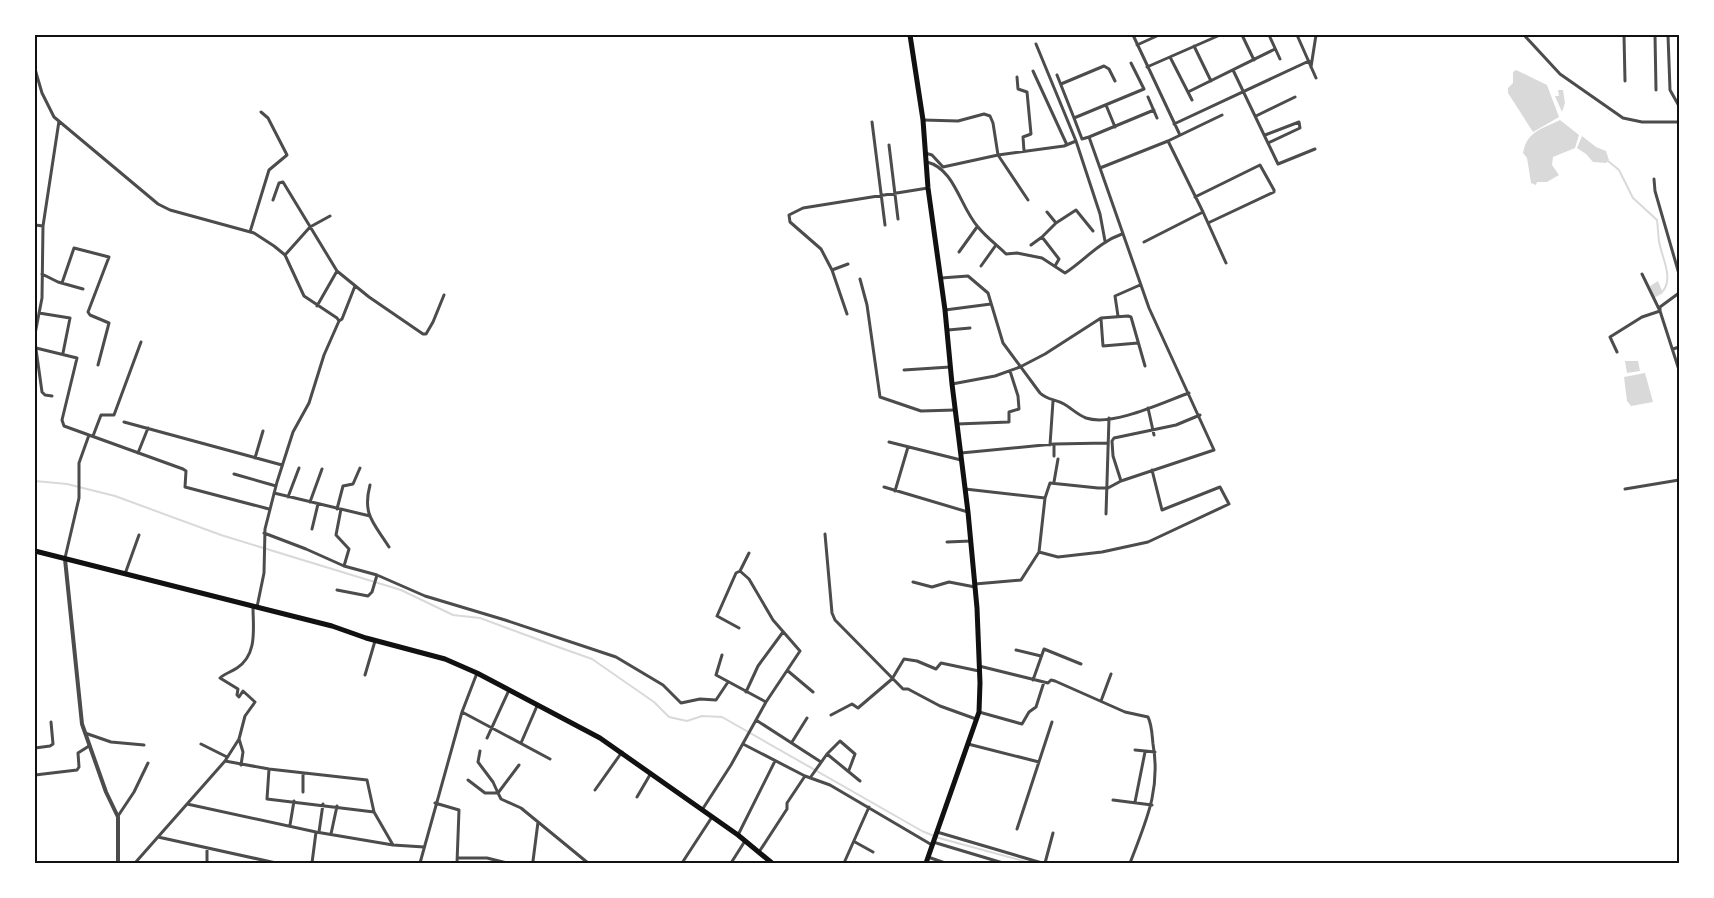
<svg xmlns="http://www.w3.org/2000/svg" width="1714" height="898" font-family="Merriweather,serif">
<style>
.water{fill:#d9d9d9}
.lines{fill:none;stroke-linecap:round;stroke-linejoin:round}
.stream{stroke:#d9d9d9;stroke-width:2}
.minor{stroke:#4c4c4c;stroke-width:3}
.tertiary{stroke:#4c4c4c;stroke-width:4}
.primary{stroke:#111;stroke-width:5}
.neatline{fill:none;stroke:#111;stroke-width:2}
</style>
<rect width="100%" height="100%" fill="#fff"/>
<path class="water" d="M1516,70l31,15 12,32 -26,15 -25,-39v-5l5,-5v-11z
M1558,90h5l2,13 -3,9 -7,-16h4z
M1560,120l19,15 -4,13 -22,9 -1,8 7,10 -12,7h-10l-1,3 -5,-2 -4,-25 -4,-5c4,-22 19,-24 37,-33z
M1582,136l14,11 10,4 3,9 -3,3 -13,-1 -7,-8 -9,-6z
M1658,281l5,12 -9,5 -4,-12z
M1625,361h13l2,10 -13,2z
M1645,373l8,29 -22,4 -4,-5 -3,-24z"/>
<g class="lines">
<path class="stream" d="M1608,161l11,9 14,28 24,22c1,7 1,14 2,21 2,15 15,36 4,50
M35,481l32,3 48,12 106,39 180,55 52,25 27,3 81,30 31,11 62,43 15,15 18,4 15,-5 20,1 200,114 17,7 92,25"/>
<path class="minor" d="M1133,35l46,98
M1242,35l12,25
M1269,35l11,24
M1297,35l19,43
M1524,35l36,39 63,44 19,4h37
M1624,35l1,46
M1655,35l1,55
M1668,35l2,55 9,16
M1137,45l22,-10
M1194,46l17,35
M1170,57l22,43
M1147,67l73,-32
M1311,67l5,-32
M35,69l7,24 12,24 104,87 12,6 84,23 20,13 11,9 19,41 33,22 2,3 -15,34 -15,48 -16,29 -16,50 -12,47 -1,44 -7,34
M1233,70l45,94 37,-15
M1033,71l34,74
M1057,75l17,43
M1017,77l1,12 9,3 4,42 -8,3 1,14
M1061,84l43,-18 5,3 6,12
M1188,92l87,-43
M1148,97l9,21
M1106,105l9,22
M1256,116l39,-19
M923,120l35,1 26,-7 6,2 3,7 5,32 30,45
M872,122l13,103
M1174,124l135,-63
M1265,135l34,-13 1,6 -32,15
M1089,137l-7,2 -8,-21 70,-29 -13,-26
M1076,141l24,73 5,27
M1168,141l54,-26
M889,145l9,74
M925,153l7,2 11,12 55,-12 66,-9 12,-5 -40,-97
M927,162c28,7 33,45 51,65 8,10 19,18 28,27l11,-1 25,5 23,15c20,-13 34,-31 57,-39
M1100,168l-11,-31 65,-27
M1654,179l1,12 24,83
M1195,197l65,-32 14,25v2l-66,31
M273,200l6,-17 4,-1 54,89 32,26 54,37h3l7,-12 11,-27
M1047,212l9,11
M1203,212l23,51
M35,225l8,1
M250,232l19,-62 18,-15 -19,-37 -7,-6
M1031,245l11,-8
M959,252l18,-25
M285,255l25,-28 20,-11
M981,266l15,-21
M1055,266l4,-7 -17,-22 14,-14 20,-13 17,21
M832,270l16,-6
M42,274l16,8 25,7
M941,278l27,-2 20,17 15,50 37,50c7,7 15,6 24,11 7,4 14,11 22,14 26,9 78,-16 103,-25
M860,279l7,26 13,92 41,14 34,-1
M62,283l12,-35 35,9 -21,55 2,3 19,8 -11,42
M1679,293l-19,14v4l19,59
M317,306l20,-35
M945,310l46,-6
M39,313l31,5 -7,35
M847,314l-15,-44 -11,-21 -31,-27 -1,-7 14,-7 125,-20
M1118,316l-3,-20 25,-11
M1101,319l2,27 35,-3
M339,321l3,-2 13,-33
M948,330l22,-2
M35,334l7,-36 1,-72 16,-105
M35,342l7,50 3,3 7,1
M36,348l41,10 -15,62 2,6 119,43 3,2 -1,16 84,22
M1673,349l6,-2
M1617,352l-7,-15 32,-20 18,-6 -18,-37
M904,370l46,-3
M952,384l43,-8 25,-9 25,-13 56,-36 27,-2 3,1 14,49
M1148,408l6,27
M124,422l158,43
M957,424l52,-2v-10l10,-3 -1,-13 -8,-25
M93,436l8,-21h13l27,-73
M889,442l72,18
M1050,445l3,-44
M138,453l10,-25
M961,453l93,-9 53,-1
M1054,456v-12
M255,458l8,-27
M234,474l42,12
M1121,481l-8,-25 -1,-15 2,-3 62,-13 24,-10
M1054,482l4,-23
M370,485c-8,30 4,38 19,62
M884,487l84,25
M965,489l80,9
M1625,489l54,-9
M895,491l13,-44
M274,493l96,23
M288,497l11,-29
M310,502l12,-33
M337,509l6,-23 10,-2 7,-16
M341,509l-5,26 13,14 -5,17
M1106,514l3,-96
M312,529l6,-25
M264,533l42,16 38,17 33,9 48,21 80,24 111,37 47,28 18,18 19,-4 16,1 12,-18
M825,534l7,79 3,7 68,69h5l32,17 36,13
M947,542l24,-1
M1039,552l6,-54 5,-15 48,5h10l13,-7 93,-31 -65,-142 -49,-140 68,-27 35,71 -59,30
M65,558l14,-60v-35l10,-28
M125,574l14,-39
M913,582l19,5 17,-5 26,5
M975,584l46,-4 18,-28 19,5 44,-5 46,-10 81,-38 -9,-17 -58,23 -10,-40
M337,590l31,6 4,-4 5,-17
M739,628l-22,-12 19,-43 4,-2
M1016,650l25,6
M722,655l-6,20 50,27
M979,666l69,17 3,-3 4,1 70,31 23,5c4,8 4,18 5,27 8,46 -7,77 -23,119
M788,671l25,21
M365,675l10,-34
M1033,680l11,-31 37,15
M746,692l12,-26 25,-34
M1101,701l10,-27
M462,712l88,47
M979,712l43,12 7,-12 7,-5 8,-25
M831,715l21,-11 6,4 34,-29 12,-20 13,2 19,8 5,-6 38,8
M756,720l65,42
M85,733l26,9 33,3
M487,738l22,-48
M792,742l15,-24
M521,743l16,-37
M201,744l26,13
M743,744l62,32 25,9 102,60
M968,744l71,18
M35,748l15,-2 3,-2 -2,-22
M1135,750l20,2
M480,751l-2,11 15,20 5,11 21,-28
M827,754l33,27
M225,761l14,-22
M241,765l2,-13 -4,-13 6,-23 10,-14 -12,-11 -4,6 -2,-2 1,-6 -18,-11c4,-4 11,-6 17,-10 21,-14 16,-40 16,-61
M269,769l-2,30 107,13
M303,773v19
M35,775l42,-5 2,-3 -1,-14 11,-7
M810,778l17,-24 13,-13 15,13 -6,16
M468,780l17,13h13l3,6 20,9 67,55
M595,790l27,-38
M637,797l14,-24
M1113,800l39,5
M1135,802l10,-50
M435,803l24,7 -2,53
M187,804l129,28 77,13 31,2
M702,810l29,-45 35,-63 34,-51 -27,-31 -24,-41 -9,-8 9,-18
M118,816l16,-24 14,-29
M290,825l4,-24
M1017,829l35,-107
M319,832l4,-28
M937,832l105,31
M331,834l6,-28
M738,835l37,-74
M158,837l118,26
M855,842l18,10
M933,842l70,21
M759,852l28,-43v-6l18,-27
M928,857l17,6
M457,858h30l20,5
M533,861l5,-39
M135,863l90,-102 44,8 98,11 7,32 19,33
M207,863v-15
M312,863l4,-31
M420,863l42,-151 15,-39
M682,863l30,-46
M731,863l14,-22
M844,863l25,-56
M1045,863l8,-30"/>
<path class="tertiary" d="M65,559l17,165 24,68 12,25v46"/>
<path class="primary" d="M910,35l13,85 5,68 17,122 7,74 16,128 9,96 3,75 -1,29 -53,151
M35,551l297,75 34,12 79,21 32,14 123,65 138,97 34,28"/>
</g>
<rect width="1714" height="898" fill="none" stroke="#ffffff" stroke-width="72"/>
<rect x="36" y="36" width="1642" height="826" class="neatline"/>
</svg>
